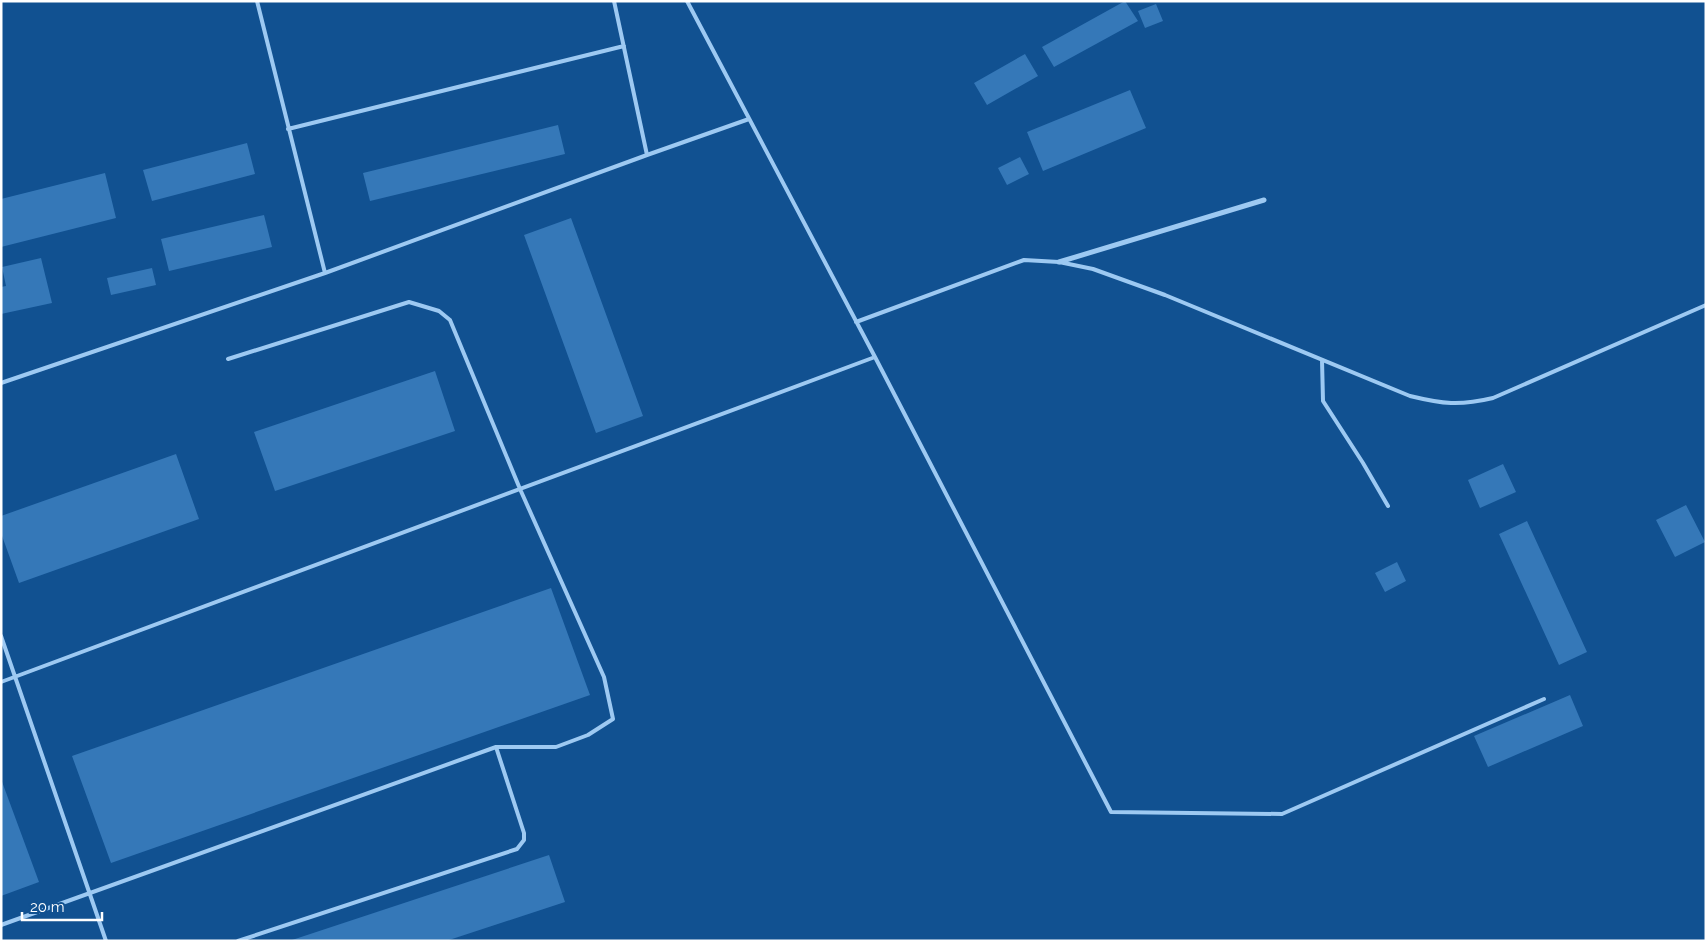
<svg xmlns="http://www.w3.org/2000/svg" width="1707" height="942" font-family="Raleway,sans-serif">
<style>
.building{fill:#3578b8}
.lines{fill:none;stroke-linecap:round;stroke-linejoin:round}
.lane{stroke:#9dc9f2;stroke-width:4}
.street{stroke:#9dc9f2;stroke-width:5}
</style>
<rect width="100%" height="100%" fill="#115191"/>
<path class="building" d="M1125,1l13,20 -84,46 -12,-20z
M1156,4l7,17 -18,7 -7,-17z
M1025,54l13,22 -51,29 -13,-22z
M1130,90l16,38 -103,43 -16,-39z
M558,125l7,29 -195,47 -7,-28z
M247,143l8,31 -103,27 -9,-31z
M1020,157l9,17 -22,11 -9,-17z
M105,173l11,45 -115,29v-48z
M264,215l8,32 -103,24 -8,-32z
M571,218l72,198 -47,17 -72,-198z
M41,258l11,45 -51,11v-27l5,-1 -4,-19z
M152,268l4,17 -45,10 -4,-17z
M435,371l20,60 -180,60 -21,-59z
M176,454l23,65 -180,64 -18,-50v-17z
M1503,464l13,28 -36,16 -12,-28z
M1686,505l19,37 -30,15 -19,-37z
M1527,521l60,131 -28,13 -60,-131z
M1397,562l9,19 -21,11 -10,-19z
M551,588l39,107 -479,168 -39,-107z
M1570,695l13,31 -95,41 -14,-31z
M1,779l38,103 -38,14z
M549,855l16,47 -119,39h-157z"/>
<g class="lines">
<path class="lane" d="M257,1l68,272
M687,1l188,356 236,455 171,2 262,-115
M288,129l336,-83
M647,155l102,-36
M856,322l168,-62 35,2 34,7 72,26 245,101c33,8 49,10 83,2l213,-93
M1322,360l1,41 40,62 25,43
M1,383l324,-110 322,-118 -33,-154
M1,636l105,305
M1,682l874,-325
M1,925l495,-178h60l32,-12 25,-16 -9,-42 -84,-188 -70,-169 -11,-9 -30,-9 -181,57
M238,941l279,-92 7,-9v-7l-28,-86"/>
<path class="street" d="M1059,262l205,-62"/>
</g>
<rect width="1707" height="942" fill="none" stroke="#ffffff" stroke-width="5"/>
<path d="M22 912v8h80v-8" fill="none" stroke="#ffffff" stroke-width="2.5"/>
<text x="30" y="912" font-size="15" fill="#ffffff" stroke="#115191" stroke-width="4" paint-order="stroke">20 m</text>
</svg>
